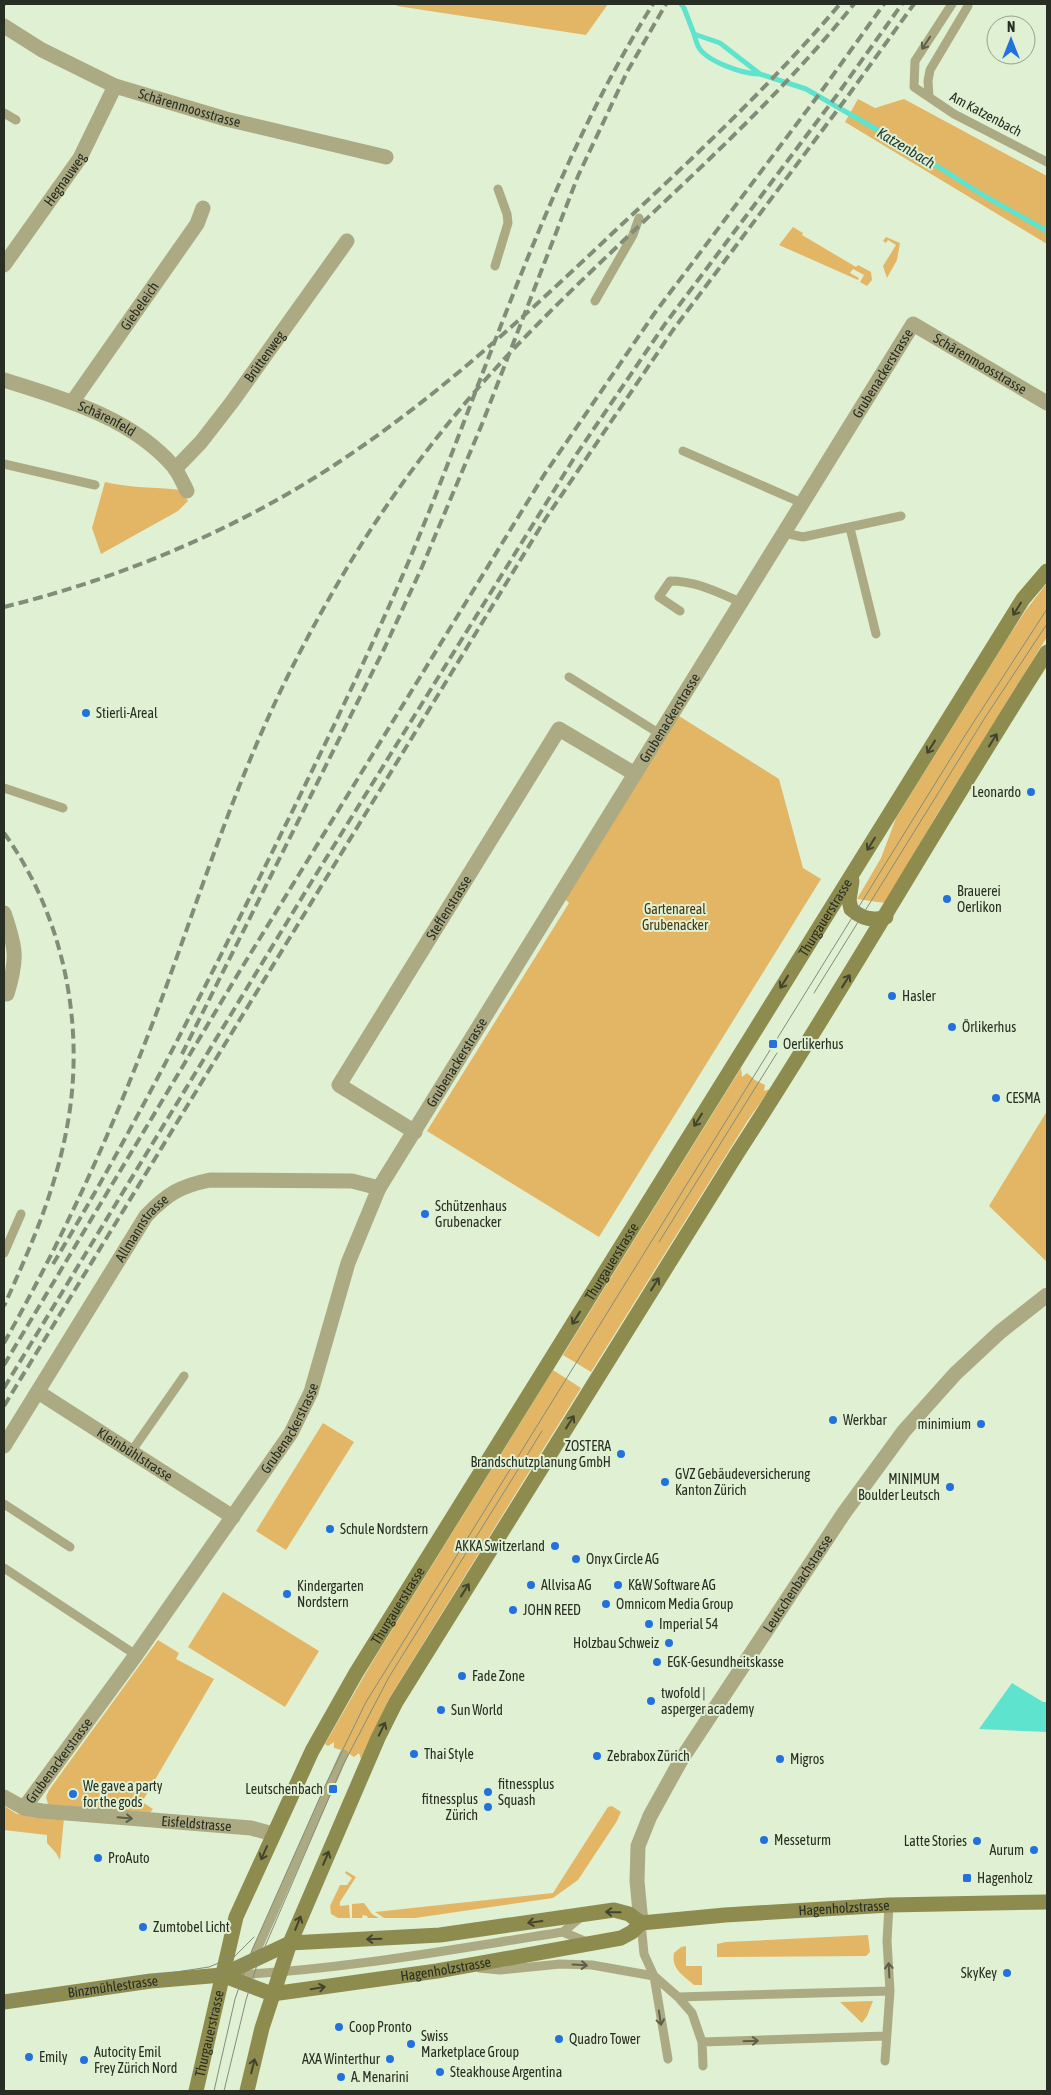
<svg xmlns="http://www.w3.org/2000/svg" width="1051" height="2095" font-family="'Asap Condensed',sans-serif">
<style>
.green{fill:#e3b665}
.water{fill:#5ee3cf}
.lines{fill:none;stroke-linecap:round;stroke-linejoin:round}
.stream{stroke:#5ee3cf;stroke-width:5}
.lane{stroke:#acaa83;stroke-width:9}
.street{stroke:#acaa83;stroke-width:15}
.secondary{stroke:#8e8b4e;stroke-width:15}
.tram{stroke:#828d79;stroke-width:1}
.rail{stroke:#828d79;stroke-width:4;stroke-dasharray:10 5;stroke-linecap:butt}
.oneway{stroke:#5d6049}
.oneway2{stroke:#42452e}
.poi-dot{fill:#2271dc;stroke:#e0f0d3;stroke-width:2}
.labels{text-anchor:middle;stroke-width:4;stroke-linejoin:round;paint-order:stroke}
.street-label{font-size:14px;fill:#282e23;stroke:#e0f0d3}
.poi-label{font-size:14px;fill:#282e23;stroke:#e0f0d3;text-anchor:start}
.park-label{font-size:14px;fill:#49350e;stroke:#e0f0d3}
.water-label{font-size:15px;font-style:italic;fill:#1f3732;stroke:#e0f0d3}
</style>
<rect width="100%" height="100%" fill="#e0f0d3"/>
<path class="green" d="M396,4h212l-22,31 -189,-29z
M858,99l17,9 29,-9 143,77v68l-202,-122z
M793,227l10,6 -1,2 54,32 2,-2 13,7 1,8 -5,6 -7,-4 4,-7 -11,-6 -3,4 9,5 -1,2 -79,-35z
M886,237l14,6 -3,17 -10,18 -4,-12 13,-21 -8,-5 -2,3 -3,-2z
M105,482c24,6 50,5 76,8l7,11 -10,10 -77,43 -9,-26z
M1047,583v54l-108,174 -54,92 -28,-4 24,-41 15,-40 111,-179 19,-29z
M679,716l100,63 24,89 18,11 -222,358 -172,-106 142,-228 -4,-4z
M741,1068l1,9 5,-4 8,7 10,5 -1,6 6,-2 -22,31 -157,252 -28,-17z
M1047,1111v151l-58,-56z
M553,1370l28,18 -191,309 -29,62 -2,-6 -5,4 -9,-6 -11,-3v-6l-6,4 -3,-2 46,-80z
M323,1423l31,19 -68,108 -30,-19z
M223,1592l96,59 -34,56 -97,-60z
M158,1640l21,13 -3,6 38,20 -72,123 11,7 -4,5 -101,-10 -2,-7 3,-7z
M4,1806l13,8 47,4 -4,42 -4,-7 -9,-10v-8l-43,-5z
M612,1806l9,6 -4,9 -39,59 -25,18 -138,20h-31l-9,-6 178,-19 53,-83 2,-3z
M346,1871l10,6 -16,25v4l9,-1 1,13h-12l-7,-4 -1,-8 10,-21h7l5,-7 -7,-5z
M364,1903l8,11 7,4h-11l-1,-2 -4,-1 -1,3h-10v-14z
M868,1935l2,17 -4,4 -149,1v-13l9,-2z
M681,1947l5,-1v20h16v19h-8c-11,-10 -23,-16 -20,-32z
M873,2001l-6,15 -5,7 -22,-21z"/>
<path class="water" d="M1012,1683l31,19h4v30l-68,-3z"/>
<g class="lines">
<path class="stream" d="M681,4l3,4 10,26 26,9 40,31 46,15 103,59 72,46 66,37
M694,34c1,3 2,8 4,12 7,15 45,28 61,28"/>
<path class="lane" d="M952,4l-37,57 -1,26 40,27 93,48
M929,97l-1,-16 2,-11 38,-64
M4,113l12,7
M495,266l13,-43 -1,-9 -9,-25
M595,301l38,-66 6,-17
M683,451l119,52
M4,464l91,21
M850,528l26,106
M784,533l19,4 98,-21
M680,611l-21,-14 11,-16c26,0 47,11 70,21
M569,677l91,57
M4,788l59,20
M4,1253l17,-39
M131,1452l53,-76
M4,1504l66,43
M4,1568l132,87
M641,1923l3,31 10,22 14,83
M563,1932l26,11
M563,1932l19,-16
M252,1961l92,-207
M479,1968l21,2 60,-6 32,1 62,11 24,21 14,16 10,29 1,24
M232,1975c111,-5 221,-26 331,-43
M678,1997l212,-6
M702,2042l184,-6
M885,2061l5,-70 -3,-50 2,-36"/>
<g class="street">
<path id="s1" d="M4,26l38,24 73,36 111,33 160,38"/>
<path id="s2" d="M4,265l76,-107 35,-72"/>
<path id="s3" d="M4,380c60,19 127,37 170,87 5,7 9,16 13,24"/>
<path id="s4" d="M73,401l124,-177 6,-16"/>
<path id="s5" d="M175,469l26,-27 31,-40 115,-161"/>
<path d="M4,913c12,35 14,45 3,81"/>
<path id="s6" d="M415,1132l-76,-47 220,-356 76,45"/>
<path id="s7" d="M38,1392l195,125"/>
<path id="s8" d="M4,1446l142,-230c21,-22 34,-30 64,-36l142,1 27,7"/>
<path id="s9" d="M4,1797l20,11 18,3 209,17 22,6"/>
<path id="s10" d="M24,1808l112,-153 155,-222 20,-41 37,-129 31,-75 534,-864 134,79"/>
<path id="s11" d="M641,1923l-4,-42 1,-35 12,-30 31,-56 163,-247 60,-82 51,-57 45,-42 47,-37"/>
</g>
<g class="secondary">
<path d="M852,881l-3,19 2,9c10,9 21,13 35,8"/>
<path id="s12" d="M222,1975l50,19 165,-23 184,-33 11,-6 9,-9"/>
<path id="s13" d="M4,2002l147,-21 71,-6 68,-32 150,-8 174,-25 15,4 12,9 84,-8 164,-10 158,-3"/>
<path id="s14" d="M196,2091l40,-174 76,-166 44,-78 667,-1074 24,-28"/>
<path d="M247,2091l15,-63 28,-85 88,-205 18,-36 342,-550c107,-164 203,-335 309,-500"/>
</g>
<path class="tram" d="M4,7l2,-3
M814,993l172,-277 61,-92
M659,1242l118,-189
M4,1998l205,-31 26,-11 19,-19
M4,2006l202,-29 23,-6 19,-13
M214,2091l21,-92 17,-49 73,-164 41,-84 598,-965 83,-128
M224,2091l22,-91 11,-35 86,-200 46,-88 153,-246"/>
<path class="rail" d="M4,607c101,-25 197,-63 287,-115 121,-71 226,-168 327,-264 77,-72 154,-144 222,-224
M4,833c60,83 82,194 63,294 -11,62 -37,122 -63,179
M182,1054l203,-407 37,-80 60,-143 96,-248 49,-104 39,-68
M53,1264c70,-116 132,-237 193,-359 56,-113 112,-226 162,-342 79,-188 137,-386 245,-559
M4,1343c49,-87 92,-177 129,-270 43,-105 75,-213 119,-318 31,-75 69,-146 112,-215 48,-75 104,-145 166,-208 107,-110 228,-208 324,-328
M4,1365l237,-396 303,-494 110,-161 169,-225 61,-85
M4,1388l308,-507 264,-426 89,-131 172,-229 65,-91
M4,1406l542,-888 127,-188 172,-230 69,-96"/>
</g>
<defs><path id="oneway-shaft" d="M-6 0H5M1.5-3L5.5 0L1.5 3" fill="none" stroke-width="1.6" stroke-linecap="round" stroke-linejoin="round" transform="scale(1.25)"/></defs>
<g class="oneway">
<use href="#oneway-shaft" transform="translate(926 43) rotate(123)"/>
<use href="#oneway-shaft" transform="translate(125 1818) rotate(5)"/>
<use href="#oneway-shaft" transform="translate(580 1965) rotate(3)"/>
<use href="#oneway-shaft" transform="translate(889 1970) rotate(-93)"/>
<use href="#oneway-shaft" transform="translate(660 2018) rotate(81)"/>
<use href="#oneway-shaft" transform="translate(751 2041) rotate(-2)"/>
</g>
<g class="oneway2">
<use href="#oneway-shaft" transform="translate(1017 609) rotate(122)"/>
<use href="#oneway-shaft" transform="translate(993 740) rotate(-58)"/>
<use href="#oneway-shaft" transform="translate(931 747) rotate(122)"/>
<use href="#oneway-shaft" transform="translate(871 844) rotate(122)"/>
<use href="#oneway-shaft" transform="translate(846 981) rotate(-58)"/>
<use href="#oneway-shaft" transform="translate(784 982) rotate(122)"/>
<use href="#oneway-shaft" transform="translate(698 1120) rotate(122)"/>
<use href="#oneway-shaft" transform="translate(655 1284) rotate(-58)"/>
<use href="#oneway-shaft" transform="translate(576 1318) rotate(122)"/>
<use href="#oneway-shaft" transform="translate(570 1422) rotate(-58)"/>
<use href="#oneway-shaft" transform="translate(465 1590) rotate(-58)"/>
<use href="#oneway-shaft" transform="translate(382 1729) rotate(-64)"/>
<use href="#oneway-shaft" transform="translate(264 1853) rotate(114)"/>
<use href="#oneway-shaft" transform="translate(326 1858) rotate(-67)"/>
<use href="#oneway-shaft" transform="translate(613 1912) rotate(-179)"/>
<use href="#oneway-shaft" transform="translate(535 1922) rotate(172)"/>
<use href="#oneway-shaft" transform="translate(298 1923) rotate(-68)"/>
<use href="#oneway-shaft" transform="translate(374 1939) rotate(178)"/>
<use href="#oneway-shaft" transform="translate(318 1988) rotate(-9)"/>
<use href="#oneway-shaft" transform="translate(253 2066) rotate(-76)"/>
</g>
<g class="poi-dot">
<circle cx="86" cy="713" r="5"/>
<circle cx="1031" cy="792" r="5"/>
<circle cx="947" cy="899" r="5"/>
<circle cx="892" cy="996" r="5"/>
<circle cx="952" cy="1027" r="5"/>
<rect x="768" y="1039" width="10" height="10" rx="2.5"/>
<circle cx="996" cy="1098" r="5"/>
<circle cx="425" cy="1214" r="5"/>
<circle cx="833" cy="1420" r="5"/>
<circle cx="981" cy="1424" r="5"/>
<circle cx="621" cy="1454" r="5"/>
<circle cx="665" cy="1482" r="5"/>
<circle cx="950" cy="1487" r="5"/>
<circle cx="330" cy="1529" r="5"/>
<circle cx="555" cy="1546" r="5"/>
<circle cx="576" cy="1559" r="5"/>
<circle cx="531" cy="1585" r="5"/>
<circle cx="618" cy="1585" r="5"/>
<circle cx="287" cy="1594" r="5"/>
<circle cx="606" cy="1604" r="5"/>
<circle cx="513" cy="1610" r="5"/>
<circle cx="649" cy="1624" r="5"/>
<circle cx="669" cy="1643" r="5"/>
<circle cx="657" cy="1662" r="5"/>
<circle cx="462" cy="1676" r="5"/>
<circle cx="651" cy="1701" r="5"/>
<circle cx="441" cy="1710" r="5"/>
<circle cx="414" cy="1754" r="5"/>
<circle cx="597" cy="1756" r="5"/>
<circle cx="780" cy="1759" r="5"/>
<rect x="328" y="1784" width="10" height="10" rx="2.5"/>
<circle cx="488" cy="1792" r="5"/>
<circle cx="73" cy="1794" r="5"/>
<circle cx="488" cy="1807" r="5"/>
<circle cx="764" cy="1840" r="5"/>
<circle cx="977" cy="1841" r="5"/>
<circle cx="1034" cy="1850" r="5"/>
<circle cx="98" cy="1858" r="5"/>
<rect x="962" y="1873" width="10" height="10" rx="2.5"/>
<circle cx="143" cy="1927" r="5"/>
<circle cx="1007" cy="1973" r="5"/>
<circle cx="339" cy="2027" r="5"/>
<circle cx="559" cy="2039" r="5"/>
<circle cx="411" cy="2044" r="5"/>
<circle cx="29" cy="2057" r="5"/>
<circle cx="390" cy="2059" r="5"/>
<circle cx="84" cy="2060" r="5"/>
<circle cx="440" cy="2072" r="5"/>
<circle cx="341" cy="2077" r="5"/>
</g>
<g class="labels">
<g class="street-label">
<text dy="5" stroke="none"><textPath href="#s1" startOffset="204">Schärenmoosstrasse</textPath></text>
<text transform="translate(986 114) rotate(28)" y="5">Am Katzenbach</text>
<text dy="5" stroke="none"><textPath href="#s2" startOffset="105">Hegnauweg</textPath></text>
<text dy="5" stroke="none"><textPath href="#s4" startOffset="116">Giebeleich</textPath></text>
<text dy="5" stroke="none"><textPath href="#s5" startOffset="144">Brüttenweg</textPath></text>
<text dy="5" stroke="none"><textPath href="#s10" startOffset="1815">Schärenmoosstrasse</textPath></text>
<text dy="5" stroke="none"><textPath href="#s10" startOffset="1679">Grubenackerstrasse</textPath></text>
<text dy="5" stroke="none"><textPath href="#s3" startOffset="110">Schärenfeld</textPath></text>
<text dy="5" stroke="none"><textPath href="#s10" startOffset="1274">Grubenackerstrasse</textPath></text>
<text dy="5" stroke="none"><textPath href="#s6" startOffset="298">Steffenstrasse</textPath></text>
<text dy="5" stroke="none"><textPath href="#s14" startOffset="1340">Thurgauerstrasse</textPath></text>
<text dy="5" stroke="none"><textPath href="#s10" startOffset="869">Grubenackerstrasse</textPath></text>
<text dy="5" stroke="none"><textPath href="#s8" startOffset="258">Allmannstrasse</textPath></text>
<text dy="5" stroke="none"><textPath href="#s14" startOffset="935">Thurgauerstrasse</textPath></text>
<text dy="5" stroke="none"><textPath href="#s10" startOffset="464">Grubenackerstrasse</textPath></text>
<text dy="5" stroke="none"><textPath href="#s7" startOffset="115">Kleinbühlstrasse</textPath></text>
<text dy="5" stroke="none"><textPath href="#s11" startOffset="385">Leutschenbachstrasse</textPath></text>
<text dy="5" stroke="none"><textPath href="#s14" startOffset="530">Thurgauerstrasse</textPath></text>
<text dy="5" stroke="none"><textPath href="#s10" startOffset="59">Grubenackerstrasse</textPath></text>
<text dy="5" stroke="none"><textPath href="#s9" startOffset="196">Eisfeldstrasse</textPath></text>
<text dy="5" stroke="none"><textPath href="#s13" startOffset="855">Hagenholzstrasse</textPath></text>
<text dy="5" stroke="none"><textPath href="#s12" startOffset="229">Hagenholzstrasse</textPath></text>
<text dy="5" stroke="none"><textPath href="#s13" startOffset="110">Binzmühlestrasse</textPath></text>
<text dy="5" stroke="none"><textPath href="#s14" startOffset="59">Thurgauerstrasse</textPath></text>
</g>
<g class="poi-label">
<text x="96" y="718">Stierli-Areal</text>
<text x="1021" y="797" text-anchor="end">Leonardo</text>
<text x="957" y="896">Brauerei<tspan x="957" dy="16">Oerlikon</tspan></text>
<text x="902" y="1001">Hasler</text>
<text x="962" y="1032">Örlikerhus</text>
<text x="783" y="1049">Oerlikerhus</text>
<text x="1006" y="1103">CESMA</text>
<text x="435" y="1211">Schützenhaus<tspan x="435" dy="16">Grubenacker</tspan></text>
<text x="843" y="1425">Werkbar</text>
<text x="971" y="1429" text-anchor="end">minimium</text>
<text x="611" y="1451" text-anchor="end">ZOSTERA<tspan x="611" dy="16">Brandschutzplanung GmbH</tspan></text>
<text x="675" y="1479">GVZ Gebäudeversicherung<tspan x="675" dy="16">Kanton Zürich</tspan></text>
<text x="940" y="1484" text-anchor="end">MINIMUM<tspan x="940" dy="16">Boulder Leutsch</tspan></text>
<text x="340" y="1534">Schule Nordstern</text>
<text x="545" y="1551" text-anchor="end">AKKA Switzerland</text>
<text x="586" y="1564">Onyx Circle AG</text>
<text x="541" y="1590">Allvisa AG</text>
<text x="628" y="1590">K&amp;W Software AG</text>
<text x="297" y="1591">Kindergarten<tspan x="297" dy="16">Nordstern</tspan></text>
<text x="616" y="1609">Omnicom Media Group</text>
<text x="523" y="1615">JOHN REED</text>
<text x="659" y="1629">Imperial 54</text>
<text x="659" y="1648" text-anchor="end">Holzbau Schweiz</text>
<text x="667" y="1667">EGK-Gesundheitskasse</text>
<text x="472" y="1681">Fade Zone</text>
<text x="661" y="1698">twofold |<tspan x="661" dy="16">asperger academy</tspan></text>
<text x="451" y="1715">Sun World</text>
<text x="424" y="1759">Thai Style</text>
<text x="607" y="1761">Zebrabox Zürich</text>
<text x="790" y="1764">Migros</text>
<text x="498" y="1789">fitnessplus<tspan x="498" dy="16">Squash</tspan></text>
<text x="83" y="1791">We gave a party<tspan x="83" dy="16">for the gods</tspan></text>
<text x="323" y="1794" text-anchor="end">Leutschenbach</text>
<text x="478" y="1804" text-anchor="end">fitnessplus<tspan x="478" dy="16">Zürich</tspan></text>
<text x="774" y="1845">Messeturm</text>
<text x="967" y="1846" text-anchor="end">Latte Stories</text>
<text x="1024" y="1855" text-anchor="end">Aurum</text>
<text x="108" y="1863">ProAuto</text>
<text x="977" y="1883">Hagenholz</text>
<text x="153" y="1932">Zumtobel Licht</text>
<text x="997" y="1978" text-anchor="end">SkyKey</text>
<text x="349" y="2032">Coop Pronto</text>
<text x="421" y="2041">Swiss<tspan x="421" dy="16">Marketplace Group</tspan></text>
<text x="569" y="2044">Quadro Tower</text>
<text x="94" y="2057">Autocity Emil<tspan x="94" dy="16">Frey Zürich Nord</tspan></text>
<text x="39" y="2062">Emily</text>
<text x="380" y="2064" text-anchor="end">AXA Winterthur</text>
<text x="450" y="2077">Steakhouse Argentina</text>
<text x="351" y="2082">A. Menarini</text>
</g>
<g class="park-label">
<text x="675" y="914">Gartenareal<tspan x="675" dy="16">Grubenacker</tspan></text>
</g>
<g class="water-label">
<text transform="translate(906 148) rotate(31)" y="5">Katzenbach</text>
</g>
</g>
<rect width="1051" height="2095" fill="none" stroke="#282e23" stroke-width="10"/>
<g transform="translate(1011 40)"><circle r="24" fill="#e0f0d3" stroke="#96a28d"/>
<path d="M0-4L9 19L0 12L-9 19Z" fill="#2271dc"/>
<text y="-8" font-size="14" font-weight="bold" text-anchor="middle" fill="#282e23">N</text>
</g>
</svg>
